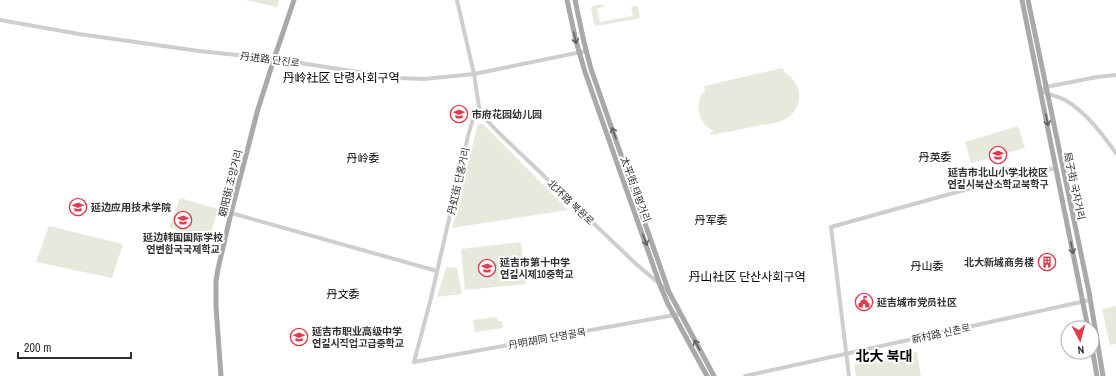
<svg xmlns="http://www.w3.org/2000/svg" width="1116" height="376" font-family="'Archivo Narrow','Noto Sans SC','Noto Sans KR',sans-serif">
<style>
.green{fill:#e5eadd}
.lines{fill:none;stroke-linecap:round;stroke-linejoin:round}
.minor{stroke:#cecece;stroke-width:4}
.major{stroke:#a9a9a9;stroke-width:5}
.oneway{stroke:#616161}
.labels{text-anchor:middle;stroke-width:4;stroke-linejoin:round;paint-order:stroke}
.street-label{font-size:10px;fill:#313131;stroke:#fff}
.poi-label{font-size:10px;font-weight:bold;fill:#313131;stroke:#fff;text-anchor:start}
.neighbourhood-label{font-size:11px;fill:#000;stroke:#fff}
.quarter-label{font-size:12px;fill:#000;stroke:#fff}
.district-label{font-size:14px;font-weight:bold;fill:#000;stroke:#fff}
</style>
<rect width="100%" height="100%" fill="#fff"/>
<path class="green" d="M246,0h33l-2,7z
M603,4l1,3 -7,1 3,14 33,-6 -2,-9 7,-1 2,11 -3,2 -41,7 -2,-3 -3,-15 2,-2z
M783,68l1,4c9,6 14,12 15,22 1,10 -4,19 -12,24 -8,5 -18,6 -27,7 -16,4 -33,7 -49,10v-3l3,-1c-16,-7 -21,-28 -9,-41l-1,-4z
M478,124h5l85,86 -116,18z
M1018,126l7,22 -54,15 -6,-21z
M180,198l38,11 -9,31 -40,-13z
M49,226l74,18 -11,34 -76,-16z
M521,242l5,42 -61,6 -4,-41z
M446,267l11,1 5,26 -25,3z
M1116,306v38l-6,1 -8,-36z
M497,317l1,4h4l1,7 -28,4 -2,-12z
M917,352l4,24h-65l-2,-11z"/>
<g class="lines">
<path class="minor" d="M457,0l17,74 5,33 2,7 17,18 137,131 34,29
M0,20l79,14 120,17 75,8 124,19 26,1 50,-5 112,-23
M1116,75l-19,2 -51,10 -5,4c8,4 17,5 24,9 21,12 37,34 51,53
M479,107l-5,8 -6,21 -37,162 -17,64 266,-48
M231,213l206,58
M745,376l345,-76
M849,376l-18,-149 162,-45 63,-14"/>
<path class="major" d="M567,0l9,41 9,31 75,213 8,19 39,72
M575,0l9,42 7,27 78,223 45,84
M1022,0l66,328
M1028,0l61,292 14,84
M1092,348l5,28
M221,376l-5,-69v-26l2,-12 13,-56 27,-104 16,-50 20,-59"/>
</g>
<defs><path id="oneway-shaft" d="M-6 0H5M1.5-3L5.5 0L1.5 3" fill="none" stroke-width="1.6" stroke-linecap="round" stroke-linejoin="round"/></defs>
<g class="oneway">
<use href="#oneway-shaft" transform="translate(575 38) rotate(77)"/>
<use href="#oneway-shaft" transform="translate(1047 120) rotate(79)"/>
<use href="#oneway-shaft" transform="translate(614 133) rotate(-109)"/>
<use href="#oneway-shaft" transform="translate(645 240) rotate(70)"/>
<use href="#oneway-shaft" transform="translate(1072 248) rotate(79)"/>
<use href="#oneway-shaft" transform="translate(697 345) rotate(-119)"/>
</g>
<defs>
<symbol id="school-ring" viewBox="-11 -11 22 22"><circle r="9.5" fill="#fff" stroke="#e03b4e" stroke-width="1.5"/><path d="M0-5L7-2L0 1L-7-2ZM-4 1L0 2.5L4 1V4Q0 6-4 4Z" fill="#e03b4e"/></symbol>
<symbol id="university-ring" viewBox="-11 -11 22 22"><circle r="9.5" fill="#fff" stroke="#e03b4e" stroke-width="1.5"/><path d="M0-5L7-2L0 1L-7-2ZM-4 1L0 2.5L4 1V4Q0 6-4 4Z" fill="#e03b4e"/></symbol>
<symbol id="building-ring" viewBox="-11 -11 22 22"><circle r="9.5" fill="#fff" stroke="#e03b4e" stroke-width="1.5"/><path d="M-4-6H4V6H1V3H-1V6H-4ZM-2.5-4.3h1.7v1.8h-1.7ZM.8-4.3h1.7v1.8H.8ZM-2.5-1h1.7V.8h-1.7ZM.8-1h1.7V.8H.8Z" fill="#e03b4e"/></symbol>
<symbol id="civic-ring" viewBox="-11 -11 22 22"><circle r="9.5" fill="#fff" stroke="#e03b4e" stroke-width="1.5"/><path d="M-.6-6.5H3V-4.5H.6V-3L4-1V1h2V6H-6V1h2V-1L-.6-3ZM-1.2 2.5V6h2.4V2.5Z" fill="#e03b4e"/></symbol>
</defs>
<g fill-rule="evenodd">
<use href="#school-ring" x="449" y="104" width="20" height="20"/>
<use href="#school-ring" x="988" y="145" width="20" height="20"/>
<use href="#university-ring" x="68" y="197" width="20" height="20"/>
<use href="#school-ring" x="173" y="210" width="20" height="20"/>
<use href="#building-ring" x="1037" y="252" width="20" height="20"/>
<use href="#school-ring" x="477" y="258" width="20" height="20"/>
<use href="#civic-ring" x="854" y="292" width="20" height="20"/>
<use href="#school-ring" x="289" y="327" width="20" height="20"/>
</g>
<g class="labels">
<g class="street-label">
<text transform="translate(270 59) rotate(7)" y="4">丹进路 단진로</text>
<text transform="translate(458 181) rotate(-77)" y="4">丹虹街 단홍거리</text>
<text transform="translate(230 183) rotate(-76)" y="4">朝阳街 조양거리</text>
<text transform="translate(1075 186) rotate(78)" y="4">局子街 국자거리</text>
<text transform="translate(636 189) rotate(70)" y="4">太平街 태평거리</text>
<text transform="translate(571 202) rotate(44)" y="4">北环路 북환로</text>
<text transform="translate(941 333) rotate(-12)" y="4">新村路 신촌로</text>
<text transform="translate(547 338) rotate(-10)" y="4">丹明胡同 단명골목</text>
</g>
<g class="poi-label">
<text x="472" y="118">市府花园幼儿园</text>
<text x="998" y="176" text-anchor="middle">延吉市北山小学北校区<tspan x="998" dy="12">연길시북산소학교북학구</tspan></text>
<text x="91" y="211">延边应用技术学院</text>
<text x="183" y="241" text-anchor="middle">延边韩国国际学校<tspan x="183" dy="12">연변한국국제학교</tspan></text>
<text x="500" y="266">延吉市第十中学<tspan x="500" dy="12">연길시제10중학교</tspan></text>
<text x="1034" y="266" text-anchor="end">北大新城商务楼</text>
<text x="877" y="306">延吉城市党员社区</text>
<text x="312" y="335">延吉市职业高级中学<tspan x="312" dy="12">연길시직업고급중학교</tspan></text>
</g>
<g class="neighbourhood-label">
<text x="935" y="161">丹英委</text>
<text x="363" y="162">丹岭委</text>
<text x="711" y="224">丹军委</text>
<text x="927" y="270">丹山委</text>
<text x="343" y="298">丹文委</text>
</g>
<g class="quarter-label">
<text x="341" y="82">丹岭社区 단령사회구역</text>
<text x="747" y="281">丹山社区 단산사회구역</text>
</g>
<g class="district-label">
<text x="884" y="361">北大 북대</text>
</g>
</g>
<g transform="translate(1080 340) rotate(174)"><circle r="19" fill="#ffffff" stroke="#adadad"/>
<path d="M0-3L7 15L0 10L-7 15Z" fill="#e03b4e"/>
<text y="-6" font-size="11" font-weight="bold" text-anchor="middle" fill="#313131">N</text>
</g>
<path d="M18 352v6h113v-6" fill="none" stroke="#313131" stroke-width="2"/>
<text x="24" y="352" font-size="12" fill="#313131" stroke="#ffffff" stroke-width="3" paint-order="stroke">200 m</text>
</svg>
